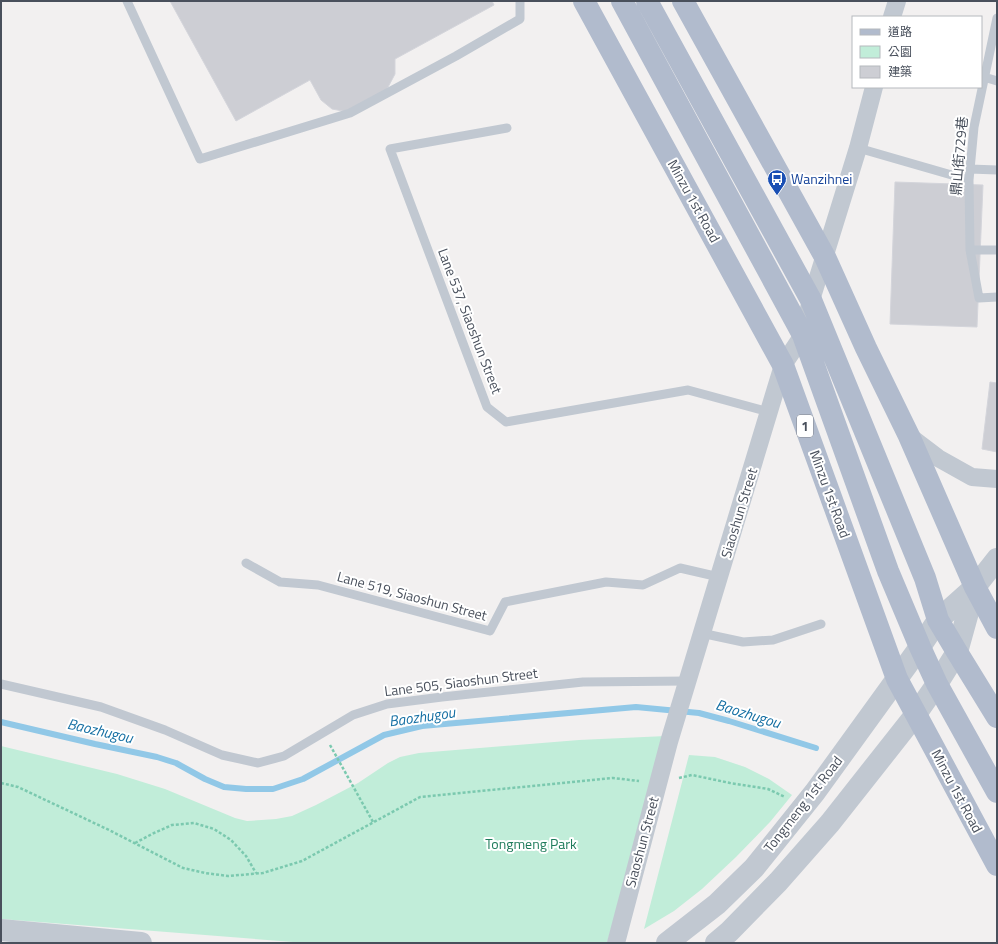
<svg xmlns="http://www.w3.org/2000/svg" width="998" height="944" font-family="'Titillium Web','Noto Sans TC',sans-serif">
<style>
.green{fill:#c1edd9}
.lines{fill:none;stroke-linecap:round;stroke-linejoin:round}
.stream{stroke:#91c8e7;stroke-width:6}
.building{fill:#cdced4;stroke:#d4d5db}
.path{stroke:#7bc9af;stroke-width:2.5;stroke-dasharray:3 2;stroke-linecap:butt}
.service{stroke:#c1c8d1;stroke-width:9}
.minor{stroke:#c1c8d1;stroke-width:18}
.tertiary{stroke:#c1c8d1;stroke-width:22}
.primary{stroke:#b1bbcd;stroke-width:22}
.labels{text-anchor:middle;stroke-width:4;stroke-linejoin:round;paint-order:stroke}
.shield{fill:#fff;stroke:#80848d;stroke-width:1}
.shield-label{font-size:13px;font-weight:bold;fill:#49505c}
.street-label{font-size:14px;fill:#49505c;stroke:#fff}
.transit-label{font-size:14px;fill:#164399;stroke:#fff;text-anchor:start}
.park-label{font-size:14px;fill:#1d7a5a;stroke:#fff}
.water-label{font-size:15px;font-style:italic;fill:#156fa3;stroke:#fff}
</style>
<rect width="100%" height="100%" fill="#f2f0f0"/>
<path class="green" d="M666,736l-59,207h-301l-305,-24v-173l116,28 48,15 70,29 12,3 29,-2 16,-3 24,-11 42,-22 30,-20 12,-6 19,-4 160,-13z
M689,755l26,2 30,10 24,12 23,16 -22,27 -34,35 -34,32 -28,22 -30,18z"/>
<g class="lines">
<path class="stream" d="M1,722l94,22 62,13 19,6 29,16 19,8 22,2h27l30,-10 81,-44 38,-9 214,-19 63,6 30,8 87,27"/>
</g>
<path class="building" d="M170,1h322l2,4 -99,54v15l-9,17 -38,21 -16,-3 -11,-9 -11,-20 -74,41z
M895,182l88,3 -6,142 -87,-3z
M990,382l7,1v69l-15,-3z"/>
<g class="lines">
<path class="path" d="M330,745l43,77
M679,778l13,-3 38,8 38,6 17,8
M1,783l17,4 91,43 74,38 22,5 23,3 35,-3 39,-12 118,-64 193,-19 26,3
M135,843l19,-10 18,-8 22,-2 20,6 17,11 15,16 10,17"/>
<path class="service" d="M127,1l73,158 150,-46 106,-57 64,-37v-18
M997,18l-23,109 -5,53 1,70 9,48 18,-1
M984,77l13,4
M507,128l-117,21 97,258 19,15 182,-32 81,22
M858,148l111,32
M970,169l27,1
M970,250h27
M246,563l34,19 38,3 172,46 15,-29 101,-20 37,3 37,-17 39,9
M701,633l42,9 30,-2 48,-16
M1,684l100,23 64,23 57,25 36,8 26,-7 69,-41 34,-11 55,-7 141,-15 104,-1"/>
<path class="minor" d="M892,17l5,-16
M909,436l29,22 34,19 25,2
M616,943l53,-201 114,-377 20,-30 8,-35 47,-152 16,-61"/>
<path class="tertiary" d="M1,930l140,13
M667,943l50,-39 37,-36 61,-76 105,-145 18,-27 37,-33 22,-28
M716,943l13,-11 49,-50 52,-59 86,-109 21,-30 20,-32 18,-65"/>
<path class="primary" d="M584,1l199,364 114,314 100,186
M622,1l181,334 85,236 32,76 17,37 60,108
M647,1l164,299 114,278 13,42 19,32 40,65
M683,1l142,256 41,91 43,88 66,151 22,41"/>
</g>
<defs>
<symbol id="bus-pin" viewBox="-11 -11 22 30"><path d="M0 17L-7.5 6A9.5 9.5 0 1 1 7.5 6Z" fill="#1a4fb4" stroke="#fff"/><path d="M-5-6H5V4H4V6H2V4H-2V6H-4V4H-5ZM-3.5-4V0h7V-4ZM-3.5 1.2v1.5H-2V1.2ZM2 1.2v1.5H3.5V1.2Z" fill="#fff"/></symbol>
</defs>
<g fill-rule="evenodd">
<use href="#bus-pin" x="766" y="168" width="22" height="30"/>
</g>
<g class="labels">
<rect class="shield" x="797" y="415" width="16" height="22" rx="3"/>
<g class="shield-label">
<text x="805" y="431">1</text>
</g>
<g class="street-label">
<text transform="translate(959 156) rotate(-85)" y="5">鼎山街729巷</text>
<text transform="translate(694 201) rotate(61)" y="5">Minzu 1st Road</text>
<text transform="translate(470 321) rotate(69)" y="5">Lane 537, Siaoshun Street</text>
<text transform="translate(830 494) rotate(70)" y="5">Minzu 1st Road</text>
<text transform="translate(739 513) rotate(-73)" y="5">Siaoshun Street</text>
<text transform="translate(412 596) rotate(15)" y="5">Lane 519, Siaoshun Street</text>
<text transform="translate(461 682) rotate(-7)" y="5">Lane 505, Siaoshun Street</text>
<text transform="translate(957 791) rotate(62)" y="5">Minzu 1st Road</text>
<text transform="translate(803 804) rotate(-52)" y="5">Tongmeng 1st Road</text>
<text transform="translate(642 842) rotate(-75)" y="5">Siaoshun Street</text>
</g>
<g class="transit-label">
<text x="791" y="184">Wanzihnei</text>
</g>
<g class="park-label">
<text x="531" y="849">Tongmeng Park</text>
</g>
<g class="water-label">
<text transform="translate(748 714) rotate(17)" y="5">Baozhugou</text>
<text transform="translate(422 717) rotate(-8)" y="5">Baozhugou</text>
<text transform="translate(100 731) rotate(13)" y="5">Baozhugou</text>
</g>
</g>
<rect width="998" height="944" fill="none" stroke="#49505c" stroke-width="4"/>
<rect x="852" y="16" width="130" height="72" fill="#ffffff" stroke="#b6b9be"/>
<rect x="860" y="29" width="20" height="6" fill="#b1bbcd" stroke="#b6b9be"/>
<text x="888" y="36" font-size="12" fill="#49505c">道路</text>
<rect x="860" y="46" width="20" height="12" fill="#c1edd9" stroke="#b6b9be"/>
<text x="888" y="56" font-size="12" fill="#49505c">公園</text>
<rect x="860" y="66" width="20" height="12" fill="#cdced4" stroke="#b6b9be"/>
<text x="888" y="76" font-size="12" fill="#49505c">建築</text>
</svg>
